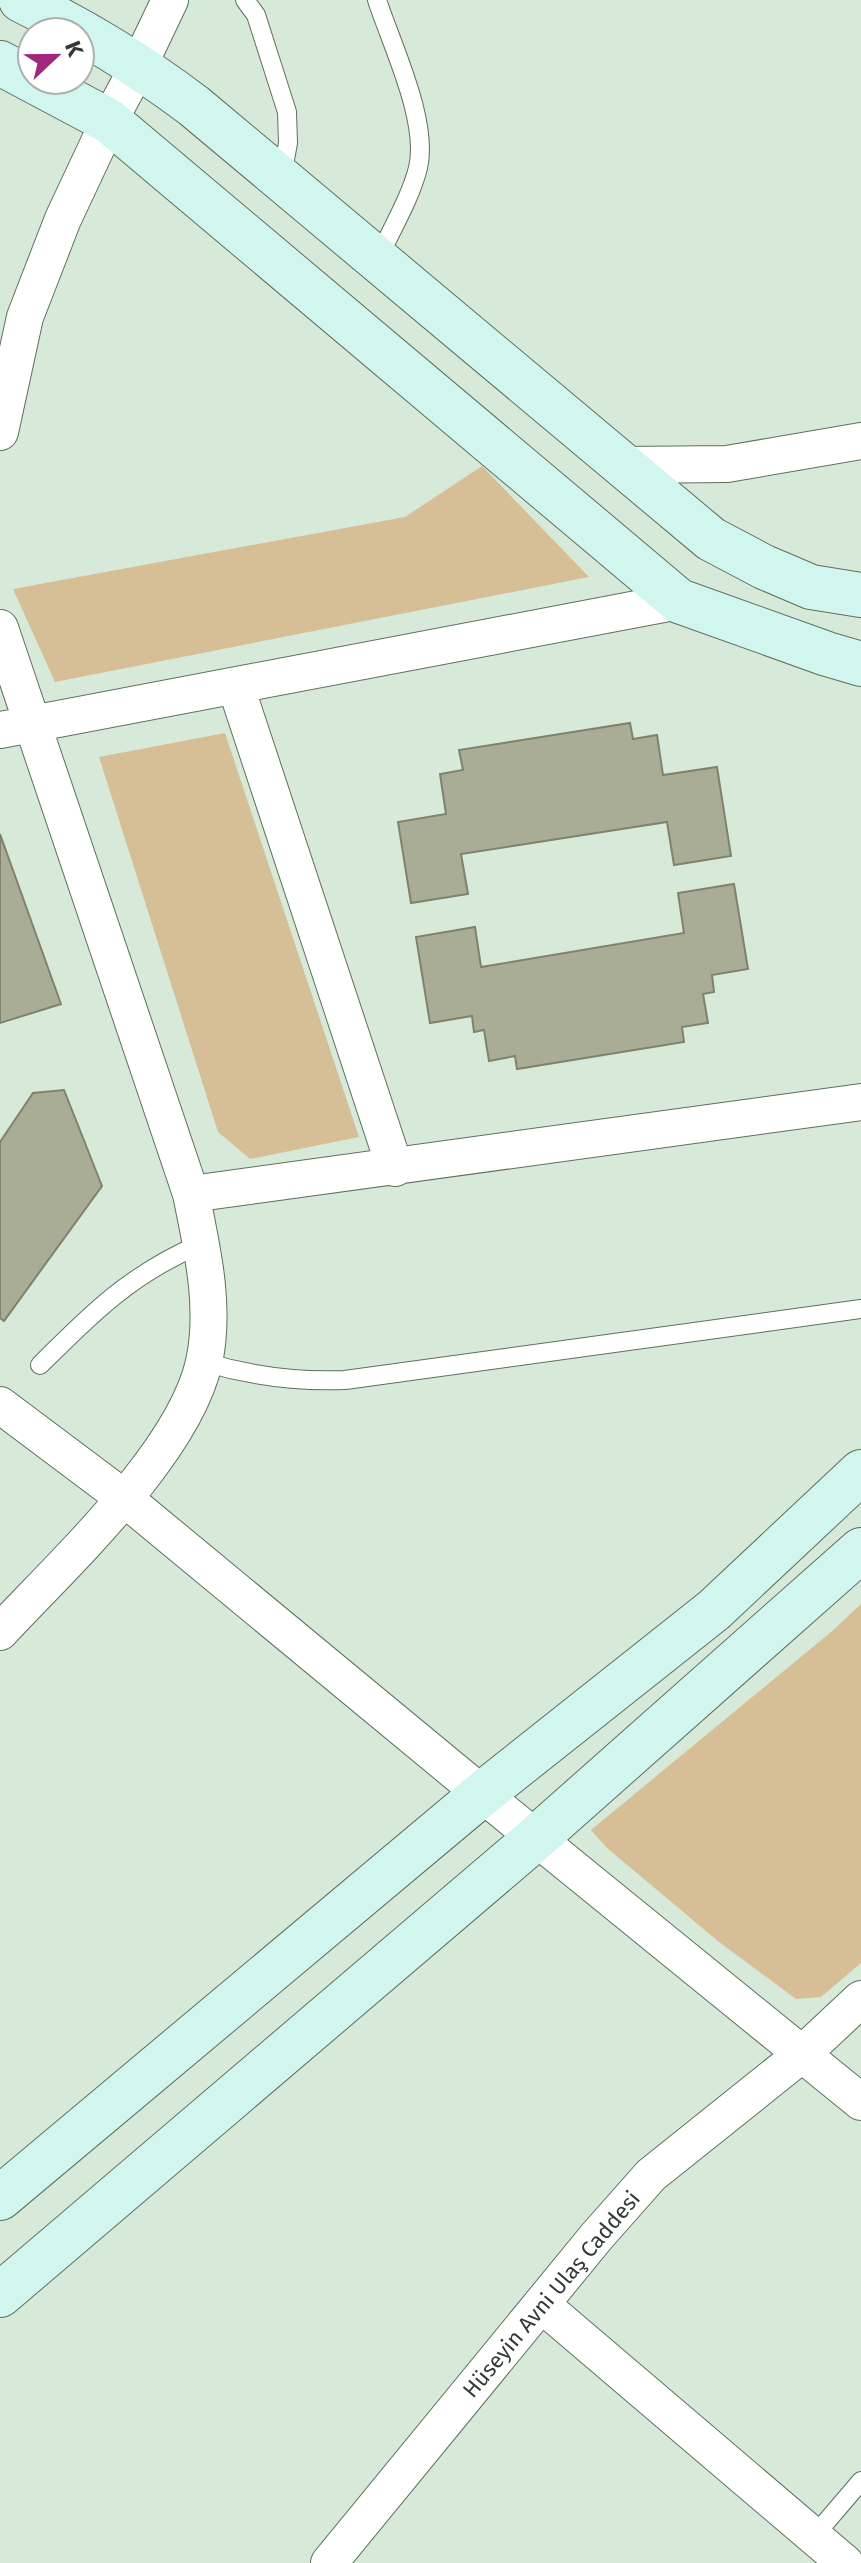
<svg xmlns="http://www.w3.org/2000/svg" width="861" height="2563" font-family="'Fira Sans',sans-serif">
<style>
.green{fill:#d6bf96}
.building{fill:#a9ad96;stroke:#7f826d;stroke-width:2}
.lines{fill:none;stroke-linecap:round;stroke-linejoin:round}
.lane-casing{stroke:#5e6f5f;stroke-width:20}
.street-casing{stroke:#5e6f5f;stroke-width:38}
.secondary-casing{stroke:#5e6f5f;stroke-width:46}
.lane{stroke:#fff;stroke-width:18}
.street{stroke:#fff;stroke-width:36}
.secondary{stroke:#d1f5ef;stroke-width:44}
.labels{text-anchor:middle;stroke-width:6;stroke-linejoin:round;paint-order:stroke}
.street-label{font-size:22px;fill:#323a33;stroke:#fff}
</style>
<rect width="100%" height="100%" fill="#d7ead9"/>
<path class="green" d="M482,466l107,111 -534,105 -42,-93 392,-72z
M225,733l134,404 -109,22 -32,-27 -119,-375z
M861,1604v359l-40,34 -25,2 -77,-57 -112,-94 -16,-18 240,-198z"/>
<path class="building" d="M630,723l3,16 24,-4 6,40 54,-8 14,89 -57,9 -7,-43 -206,32 7,40 -57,9 -13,-81 48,-8 -6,-40 23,-4 -4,-20z
M0,834l61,170 -61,19z
M734,884l14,85 -36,6 2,17 -11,2 5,29 -26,4 2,15 -167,27 -2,-13 -26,5 -5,-31 -10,2 -2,-16 -42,7 -14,-86 59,-10 6,40 203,-34 -6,-40z
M64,1090l38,96 -98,135 -4,-3v-176l33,-49z"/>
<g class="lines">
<defs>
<path id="lane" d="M245,0l11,15 31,97 1,31 -6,33
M377,0c15,46 52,121 41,168 -8,31 -27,62 -40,91
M204,1362c47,14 92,20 141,18l516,-71
M40,1365c52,-52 92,-92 161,-121
M814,2536l47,-55"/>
<path id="street" d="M0,432l25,-115 38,-98 46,-98 30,-56 31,-65
M623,465l104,-1 134,-23
M0,628l191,566c11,54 25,113 13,168 -20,91 -141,202 -204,270
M236,687l159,481
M0,730l679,-129
M191,1194l670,-92
M0,1405l124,93 358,296 379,308
M541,2304l304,259
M329,2563l268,-327 54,-61 150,-120 60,-56"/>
<path id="secondary" d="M21,0c64,32 116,63 173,106l517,433 53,28 47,20 50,8
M0,63l109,58 570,480 148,53 34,10
M0,2198l482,-404 232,-184 147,-138
M0,2295l536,-457 325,-288"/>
</defs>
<use href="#lane" class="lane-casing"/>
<use href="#street" class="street-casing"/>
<use href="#secondary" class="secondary-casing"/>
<use href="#lane" class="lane"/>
<use href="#street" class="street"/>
<use href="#secondary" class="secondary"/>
</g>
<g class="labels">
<g class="street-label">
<text transform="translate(551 2294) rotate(-50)" y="8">Hüseyin Avni Ulaş Caddesi</text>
</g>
</g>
<g transform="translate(56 56) rotate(68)"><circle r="38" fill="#ffffff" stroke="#adb0ad" stroke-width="2"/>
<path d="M0-6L14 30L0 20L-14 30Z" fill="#a1277d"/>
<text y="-12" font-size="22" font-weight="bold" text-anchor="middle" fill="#323a33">K</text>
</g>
</svg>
